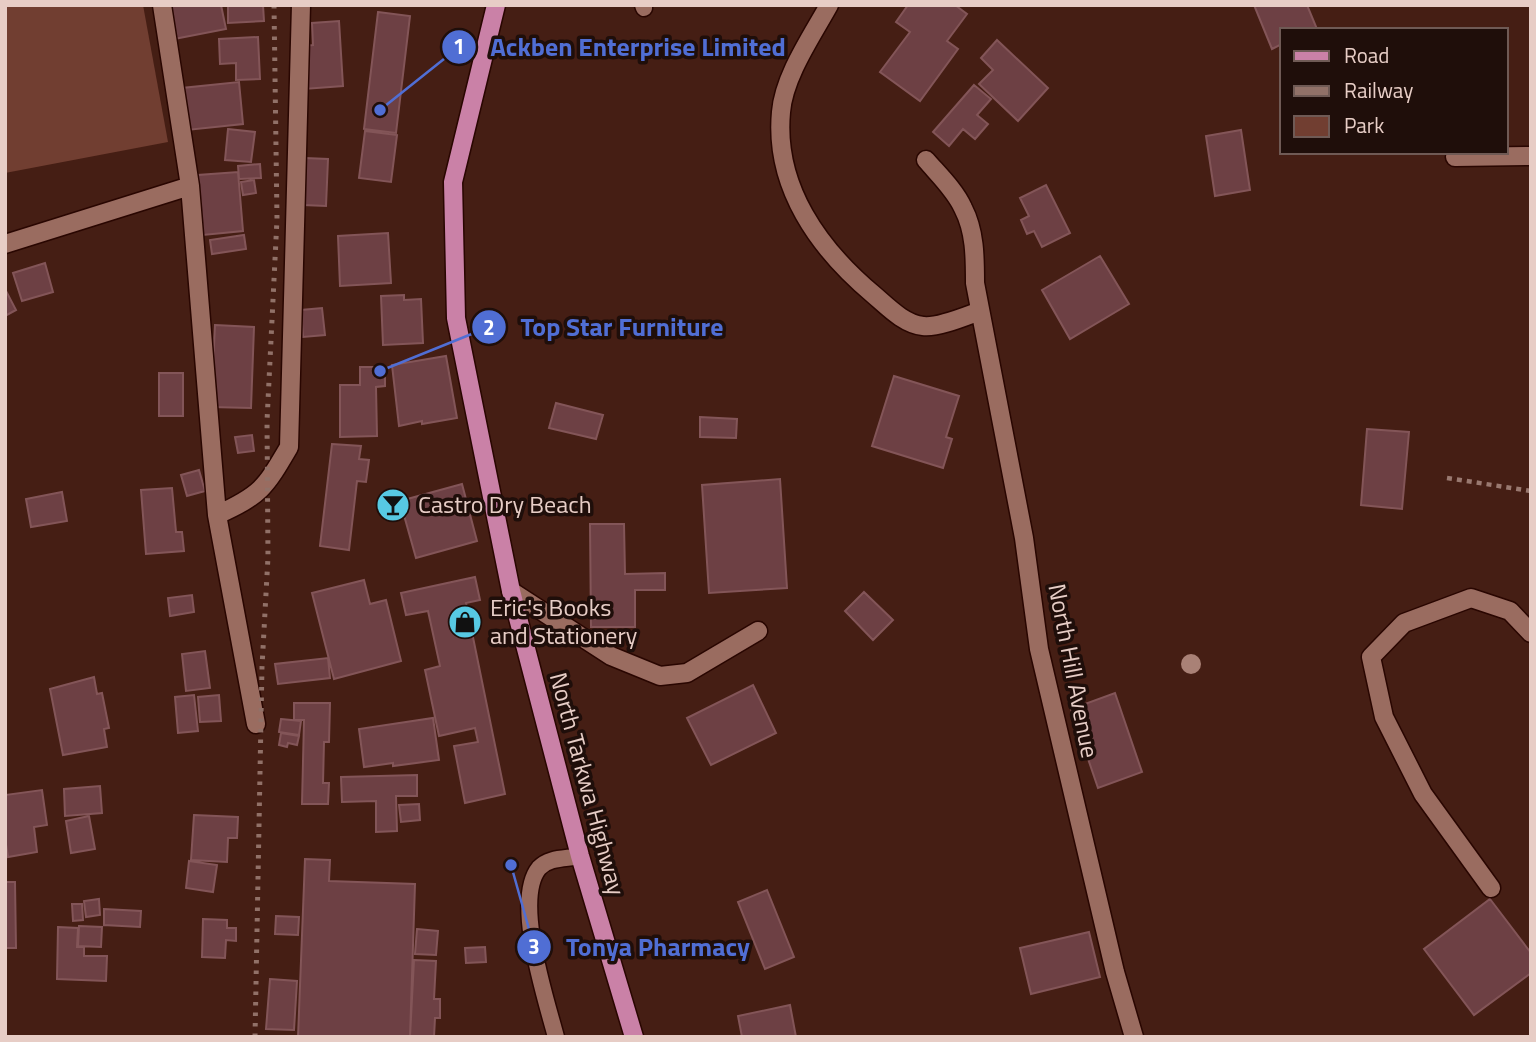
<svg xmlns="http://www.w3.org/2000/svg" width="1536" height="1042" font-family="'Titillium Web',sans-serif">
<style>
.green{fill:#713e31}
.building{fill:#6d4044;stroke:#835558;stroke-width:2}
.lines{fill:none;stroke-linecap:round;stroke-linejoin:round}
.service-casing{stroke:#290601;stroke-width:19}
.minor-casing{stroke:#290601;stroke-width:21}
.primary-casing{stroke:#290601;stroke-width:21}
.path{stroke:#997970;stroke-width:4.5;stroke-dasharray:5 5;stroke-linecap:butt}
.service{stroke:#9a6c60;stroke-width:16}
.minor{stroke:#9a6c60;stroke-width:18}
.primary{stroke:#ca81a7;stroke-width:18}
.rail{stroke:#917168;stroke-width:5;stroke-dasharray:3.5 7;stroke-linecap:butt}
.tree{fill:#a98176}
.labels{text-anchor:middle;stroke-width:7;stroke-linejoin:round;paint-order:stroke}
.poi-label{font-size:24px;fill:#e7cdc6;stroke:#1f0e0a;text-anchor:start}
.street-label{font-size:24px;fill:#e7cdc6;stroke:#1f0e0a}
.leader{fill:none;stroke:#506ed4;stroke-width:2.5}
.callout-dot{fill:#506ed4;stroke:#1f0e0a;stroke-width:2.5}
.mark-label{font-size:21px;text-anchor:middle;font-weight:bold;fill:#fff}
.callout-label{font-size:26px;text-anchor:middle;font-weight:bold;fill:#506ed4;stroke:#1f0e0a;stroke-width:7;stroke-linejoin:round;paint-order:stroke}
</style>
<rect width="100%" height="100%" fill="#451e14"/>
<path class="green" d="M5,5h138l25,137 -163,31z"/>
<path class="building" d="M168,5h53l5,24 -52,10z
M228,5h35l1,16 -36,2z
M908,5h47l12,9 -20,27 11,8 -38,52 -40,-29 30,-40 -14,-10z
M1254,5h53l10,24 -35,1v14l-10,5z
M378,12l32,4 -14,117 -32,-4z
M339,21l4,65 -39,3 -2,-43 11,-1 -1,-22z
M258,37l2,42 -24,1v-17l-16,1 -1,-25z
M997,40l51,48 -30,33 -39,-37 14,-14 -12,-12z
M239,82l4,42 -56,6 -5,-42z
M974,85l17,14 -14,16 11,9 -13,15 -12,-10 -14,17 -16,-14z
M228,129l27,3 -4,30 -26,-2z
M1241,130l9,60 -35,6 -9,-60z
M365,131l32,4 -6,47 -32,-4z
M305,158l23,1 -2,47 -23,-1z
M260,164l1,14 -22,1 -1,-13z
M238,172l5,59 -40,4 -5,-60z
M254,180l2,13 -13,2 -2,-13z
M1046,185l24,48 -28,14 -8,-16 -7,3 -6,-14 8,-4 -9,-18z
M388,233l3,50 -51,3 -2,-50z
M244,235l2,14 -34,5 -2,-14z
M1100,256l29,48 -59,35 -28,-49z
M45,263l8,29 -31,9 -9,-28z
M5,289l11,21 -11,6z
M404,295v5l17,-1 2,44 -40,2 -2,-49z
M322,308l3,27 -22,2 -2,-27z
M215,325l39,2 -3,81 -40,-1z
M446,356l11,62 -35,6v-3l-23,5 -7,-61z
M360,367h25v19l-9,1 1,49 -37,1v-52h20z
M159,373h24v43h-24z
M894,376l65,20 -13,41 6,2 -9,29 -71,-22z
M556,403l47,12 -7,24 -47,-11z
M700,417l37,2 -1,19 -36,-1z
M1367,429l42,3 -7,77 -41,-4z
M252,435l2,16 -16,2 -3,-16z
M332,444l29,2 -2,13 10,1 -3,22 -9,-1 -8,69 -29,-4z
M199,470l6,21 -18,5 -6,-21z
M780,479l7,109 -78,5 -7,-108z
M462,484l15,57 -61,17 -16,-57z
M172,488l4,44h6l2,19 -38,3 -5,-64z
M62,492l5,29 -36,6 -5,-28z
M590,524h34l1,50 40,-1v17h-30v37h-44z
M475,577l5,23 -14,3 39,191 -40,9 -11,-57 24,-4 -3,-14 -36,8 -14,-66 15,-4 -12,-55 -22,4 -5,-22z
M364,580l6,24 16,-4 15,61 -67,18 -22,-86z
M864,592l29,28 -20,20 -28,-29z
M192,595l2,17 -24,4 -2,-18z
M205,651l5,37 -24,3 -4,-37z
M328,658l2,20 -52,6 -3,-20z
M94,677l3,17 5,-1 7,35 -5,1 3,18 -44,8 -13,-66z
M753,685l23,48 -65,32 -24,-47z
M1115,693l27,79 -44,16 -27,-79z
M194,695l4,36 -20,2 -3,-36z
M219,695l2,26 -21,1 -2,-25z
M294,703h36l-1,39h-5l-1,41h6l-1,21h-26l2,-84h-10z
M433,718l6,42 -46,6v-3l-29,4 -5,-38z
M281,719l20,2 -2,14 -20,-3z
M281,733l18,3 -2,9 -9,-2 -1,4 -8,-2z
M417,775v21h-21l1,35 -21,1v-31l-34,1 -1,-25z
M100,786l2,27 -37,3 -1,-27z
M42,790l5,35 -13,2 3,25 -29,5 -3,-19v-43z
M419,804l1,16 -19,2 -2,-17z
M194,815l44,2 -1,21h-9l-1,24 -36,-2z
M89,816l6,33 -24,4 -5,-32z
M305,859l25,1 -1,21 86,3 -5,153h-112z
M189,861l28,4 -4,27 -27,-4z
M5,882h10l1,66h-11z
M767,890l27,67 -29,12 -27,-67z
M99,899l1,16 -14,2 -2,-16z
M1490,899l41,54v20l-57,42 -50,-66z
M72,904h10l1,16 -10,1z
M104,909l37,2 -1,16 -36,-2z
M276,916l23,1 -1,18 -23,-1z
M203,919l24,1v8h9v13l-10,-1 -1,18 -23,-1z
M79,926l23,1 -1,20 -23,-1z
M58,927l20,1 -1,19h7v9h23l-1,25 -49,-2z
M417,929l21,2 -2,24 -21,-1z
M1089,932l11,45 -69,17 -11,-46z
M485,947l1,15 -20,1 -1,-15z
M414,960l22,1 -2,38h6v19h-5l-1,19h-24z
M270,979l27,2 -3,49 -28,-1z
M790,1005l6,32h-54l-4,-21z"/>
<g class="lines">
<defs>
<path id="service" d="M643,5l1,3
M556,1037c-10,-38 -43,-137 -17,-169 10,-11 27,-9 41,-12"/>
<path id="minor" d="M162,5l28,181 27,329 39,209
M829,5c-17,31 -45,71 -48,107 -7,75 38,137 93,183 14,12 30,29 49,31 15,2 43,-10 57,-15
M1455,157l76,-1
M926,160c12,14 29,30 37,48 12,23 12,49 12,75l49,255 15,111 76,323 19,65
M5,244l185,-58
M217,515c44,-20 48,-27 72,-68l12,-442
M511,591l100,65 49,20 27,-3 71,-42
M1491,888l-68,-94 -39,-77 -13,-60 33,-34 67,-25 39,13 21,22"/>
<path id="primary" d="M496,5l-43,177 3,136 55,273 69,265 54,181"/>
</defs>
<use href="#service" class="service-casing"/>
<use href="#minor" class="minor-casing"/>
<use href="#primary" class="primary-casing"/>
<path class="path" d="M1447,478l84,13"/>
<use href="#service" class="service"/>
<use href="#minor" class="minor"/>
<use href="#primary" class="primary"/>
<path class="rail" d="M255,1037l7,-370 6,-110 -1,-136 10,-202 -3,-214"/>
</g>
<circle class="tree" cx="1191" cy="664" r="10"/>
<defs>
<symbol id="bar-disc" viewBox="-11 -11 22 22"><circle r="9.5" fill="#57c9e3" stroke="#1f0e0a"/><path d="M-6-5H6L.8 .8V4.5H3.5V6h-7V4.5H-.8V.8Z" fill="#111"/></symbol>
<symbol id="shop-disc" viewBox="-11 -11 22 22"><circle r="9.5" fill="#57c9e3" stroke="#1f0e0a"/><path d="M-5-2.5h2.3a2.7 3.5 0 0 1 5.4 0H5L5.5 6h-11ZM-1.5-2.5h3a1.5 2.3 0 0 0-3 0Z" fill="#111"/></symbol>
</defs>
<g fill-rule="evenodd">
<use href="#bar-disc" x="374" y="486" width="38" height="38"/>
<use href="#shop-disc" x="446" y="603" width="38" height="38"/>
</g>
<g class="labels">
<g class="poi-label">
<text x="418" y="513">Castro Dry Beach</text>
<text x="490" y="616">Eric's Books<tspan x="490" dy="28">and Stationery</tspan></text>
</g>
<g class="street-label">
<text transform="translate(1073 671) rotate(79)" y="8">North Hill Avenue</text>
<text transform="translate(587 784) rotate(75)" y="8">North Tarkwa Highway</text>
</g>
</g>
<path class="leader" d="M380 110L459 47M380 371L489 327M511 865L534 947"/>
<g class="callout-dot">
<circle cx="380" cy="110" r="7"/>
<circle cx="380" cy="371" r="7"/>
<circle cx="511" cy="865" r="7"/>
<circle cx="459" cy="47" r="18"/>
<circle cx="489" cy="327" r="18"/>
<circle cx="534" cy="947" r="18"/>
</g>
<g class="mark-label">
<text x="459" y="54">1</text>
<text x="489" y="335">2</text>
<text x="534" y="954">3</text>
</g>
<g class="callout-label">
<text x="638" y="56">Ackben Enterprise Limited</text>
<text x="622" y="336">Top Star Furniture</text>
<text x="658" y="956">Tonya Pharmacy</text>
</g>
<rect width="1536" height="1042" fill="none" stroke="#e7cdc6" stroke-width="14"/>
<rect x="1280" y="28" width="228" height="126" fill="#1f0e0a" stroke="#6f5a55" stroke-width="2"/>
<rect x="1294" y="51" width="35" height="10" fill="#ca81a7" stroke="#6f5a55" stroke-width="2"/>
<text x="1344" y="63" font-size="21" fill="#e7cdc6">Road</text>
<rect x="1294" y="86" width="35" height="10" fill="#917168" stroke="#6f5a55" stroke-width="2"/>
<text x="1344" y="98" font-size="21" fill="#e7cdc6">Railway</text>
<rect x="1294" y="116" width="35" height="21" fill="#713e31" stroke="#6f5a55" stroke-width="2"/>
<text x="1344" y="133" font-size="21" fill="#e7cdc6">Park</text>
</svg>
